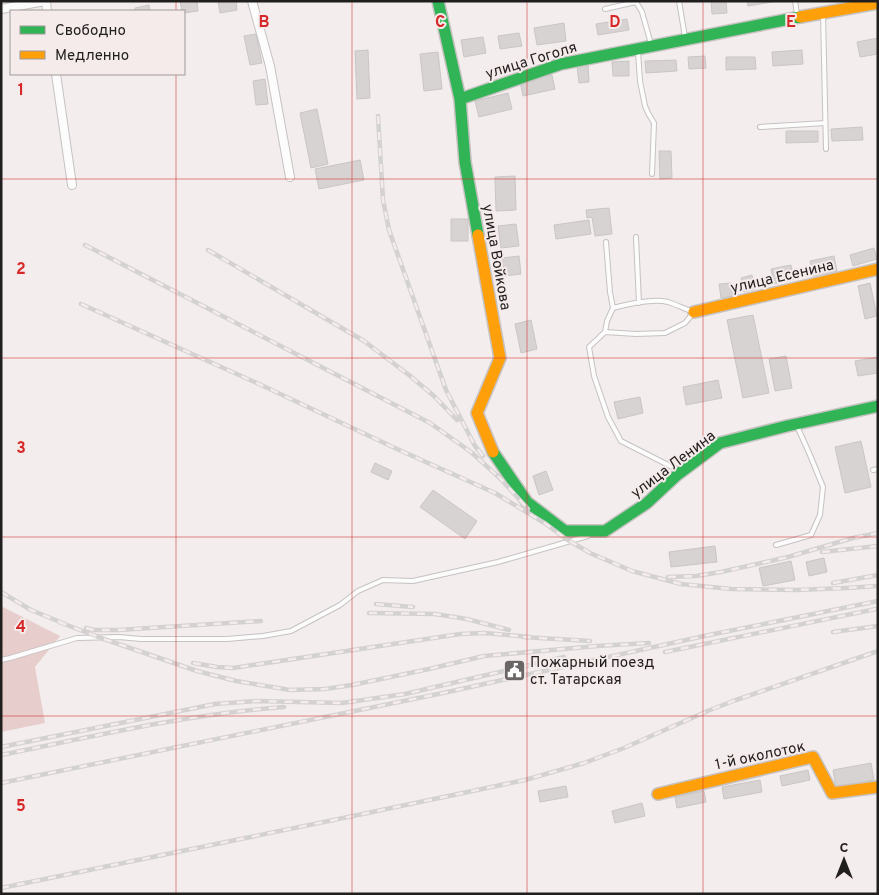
<svg xmlns="http://www.w3.org/2000/svg" width="879" height="895" font-family="Overpass,sans-serif">
<style>
.green{fill:#e7cecd}
.building{fill:#d8d3d3;stroke:#cbc6c6}
.lines{fill:none;stroke-linecap:round;stroke-linejoin:round}
.lane-casing{stroke:#c6c2c2;stroke-width:6}
.street-casing{stroke:#c6c2c2;stroke-width:10}
.fast-casing{stroke:#c6c2c2;stroke-width:14}
.slow-casing{stroke:#c6c2c2;stroke-width:14}
.lane{stroke:#fdfcfc;stroke-width:4}
.street{stroke:#fdfcfc;stroke-width:8}
.fast{stroke:#30b455;stroke-width:11}
.slow{stroke:#ff9f0a;stroke-width:11}
.rail-casing{stroke:#d3d1d1;stroke-width:4.5}
.rail{stroke:#f5ebeb;stroke-width:2.5;stroke-dasharray:8;stroke-linecap:butt}
.grid{fill:none;stroke:#d62828;stroke-width:1;stroke-opacity:0.55}
.labels{text-anchor:middle;stroke-width:4;stroke-linejoin:round;paint-order:stroke}
.street-label{font-size:15px;fill:#211e1e;stroke:#f5ebeb}
.poi-label{font-size:15px;fill:#211e1e;stroke:#f5ebeb;text-anchor:start}
.grid-label{font-size:16px;text-anchor:middle;font-weight:bold;fill:#d62828;stroke:#f5ebeb;stroke-width:4;stroke-linejoin:round;paint-order:stroke}
</style>
<rect width="100%" height="100%" fill="#f3eded"/>
<path class="green" d="M1,606l59,30 -25,31 10,56 -44,9z"/>
<path class="building" d="M180,1h17l1,10 -14,2v-2h-2z
M218,1h18l1,9 -17,3z
M711,1h15l1,12 -15,1z
M747,1h31l-30,5z
M149,5l1,6h-15v-3z
M627,19l2,11 -31,5 -2,-11z
M564,23l2,18 -29,4 -3,-17z
M519,33l3,13 -22,3 -2,-13z
M256,34l6,29 -12,2 -6,-29z
M483,37l3,16 -22,4 -3,-17z
M878,38v16l-18,3 -3,-15z
M368,50l2,48 -13,1 -2,-48z
M802,50l1,14 -30,2 -1,-14z
M438,52l4,37 -18,2 -4,-37z
M705,56l1,12 -17,1 -1,-12z
M726,57h29l1,12 -30,1z
M676,60l1,11 -31,2 -1,-12z
M629,61v15h-16l-1,-14z
M588,65l1,17 -10,1 -2,-17z
M552,75l3,14 -32,7 -3,-15z
M265,79l3,25 -12,1 -3,-24z
M508,93l4,16 -33,8 -4,-16z
M317,109l11,55 -17,4 -11,-55z
M862,127l1,13 -31,1 -1,-12z
M786,131h32v11l-32,1z
M659,151h12l1,27 -12,1z
M360,160l4,20 -45,9 -4,-20z
M515,176l1,34 -20,1 -1,-34z
M609,208l3,26 -17,2 -3,-19 -5,1 -1,-8z
M451,219h17v22h-17z
M589,220l2,14 -35,5 -2,-14z
M516,224l3,22 -18,2 -3,-22z
M874,248l3,11 -24,7 -3,-11z
M519,256l2,18 -17,2 -2,-18z
M834,256l3,15 -24,5 -3,-15z
M791,265l3,14 -20,5 -3,-15z
M752,275l4,14 -12,3 -3,-14z
M731,283l2,13 -12,2 -2,-14z
M870,283l7,33 -12,3 -7,-33z
M753,315l16,78 -26,5 -16,-78z
M531,320l6,29 -16,4 -6,-29z
M786,356l6,32 -17,3 -6,-32z
M878,357v16l-20,3 -3,-15z
M718,380l4,18 -36,7 -3,-18z
M640,397l3,16 -25,6 -4,-17z
M861,441l10,46 -26,6 -10,-46z
M375,463l17,8 -4,9 -17,-8z
M546,471l7,19 -14,5 -6,-19z
M433,490l44,31 -12,18 -45,-32z
M715,546l2,16 -46,5 -2,-15z
M824,558l3,14 -18,4 -3,-14z
M791,561l4,19 -32,6 -4,-18z
M871,763l3,17 -38,8 -3,-18z
M808,770l2,10 -28,6 -2,-10z
M760,780l2,12 -38,7 -2,-12z
M566,786l2,11 -28,5 -2,-11z
M704,791l2,11 -29,6 -2,-11z
M642,803l3,13 -30,7 -3,-12z"/>
<g class="lines">
<defs>
<path id="lane" d="M679,1l6,36
M795,1l2,13
M605,9l31,-7 6,10 9,32
M823,14l3,135
M638,51l2,30 5,25 3,7 6,10 -2,51
M760,127l65,-4
M636,237l3,66
M606,242l4,50 3,16
M605,332l31,2 29,-1 20,-10 9,-11c-9,-3 -17,-7 -26,-10 -15,-4 -40,2 -55,6l-6,13 -2,11 -16,15 5,29 14,41 13,24 59,30
M873,470l5,-1
M776,545l35,-10 9,-20 3,-28 -13,-32 -13,-29
M1,660l9,-2 67,-20 42,-1 22,2h86l36,-3 28,-5 49,-26 18,-14 25,-11 30,1 85,-19 90,-26"/>
<path id="street" d="M46,1l1,10
M252,1l18,65 20,111
M1,9l44,-8
M56,74l16,111"/>
<path id="fast" d="M438,1l22,98 5,63 13,73
M460,99l101,-35 239,-47
M493,452l34,50 38,29h40l42,-28 30,-28 43,-32 67,-17 91,-20"/>
<path id="slow" d="M800,17l78,-14
M478,235l22,123 -23,55 16,39
M694,312l184,-43
M658,794l155,-37 19,36 46,-6"/>
</defs>
<use href="#lane" class="lane-casing"/>
<use href="#street" class="street-casing"/>
<use href="#fast" class="fast-casing"/>
<use href="#slow" class="slow-casing"/>
<use href="#lane" class="lane"/>
<use href="#street" class="street"/>
<use href="#fast" class="fast"/>
<use href="#slow" class="slow"/>
<defs>
<path id="rail" d="M378,116l5,84 6,30 57,160 29,56 8,10
M85,245l345,178 41,29 32,29
M208,250l156,91 45,34 25,21 23,24
M81,304l178,80 138,65 98,44 51,31 20,15 24,14 42,18 49,13 50,5 66,1 49,-2 32,-2
M498,476l30,33
M822,552l56,-6
M668,577l28,-1 25,-4 67,-15 65,-19 25,-5
M833,583l45,-8
M1,592l30,18 34,14
M376,604l37,3
M369,613l66,1 32,5 42,11
M59,622l42,16 96,33 39,10 54,9 35,-1 27,-4 77,-16 55,-13 113,-10 52,-3
M86,628l8,2h24l143,-9
M833,632l45,-6
M523,637l67,4
M665,652l211,-43
M193,663l24,4 16,1 227,-34 25,-1 45,4
M1,747l214,-43 42,-3 85,2 63,-9 159,-37
M1,755c94,-19 188,-41 283,-48
M1,783l442,-90 266,-58 169,-34
M1,888l352,-72 172,-36 59,-17 40,-15 86,-38 26,-10 142,-49"/>
</defs>
<use href="#rail" class="rail-casing"/>
<use href="#rail" class="rail"/>
</g>
<path class="grid" d="M176,1v10M352,1v893M527,1v893M703,1v893M176,74v820M1,179h877M1,358h877M1,537h877M1,716h877"/>
<defs>
<symbol id="civic-square" viewBox="-11 -11 22 22"><rect x="-9" y="-9" width="18" height="18" rx="4" fill="#6a6666" stroke="#f5ebeb"/><path d="M-.6-6.5H3V-4.5H.6V-3L4-1V1h2V6H-6V1h2V-1L-.6-3ZM-1.2 2.5V6h2.4V2.5Z" fill="#fff"/></symbol>
</defs>
<g fill-rule="evenodd">
<use href="#civic-square" x="502" y="658" width="25" height="25"/>
</g>
<g class="labels">
<g class="street-label">
<text transform="translate(531 60) rotate(-17)" y="5">улица Гоголя</text>
<text transform="translate(497 257) rotate(80)" y="5">улица Войкова</text>
<text transform="translate(782 276) rotate(-13)" y="5">улица Есенина</text>
<text transform="translate(673 464) rotate(-37)" y="5">улица Ленина</text>
<text transform="translate(760 755) rotate(-12)" y="5">1-й околоток</text>
</g>
<g class="poi-label">
<text x="530" y="667">Пожарный поезд<tspan x="530" dy="17">ст. Татарская</tspan></text>
</g>
</g>
<g class="grid-label">
<text x="264" y="27">B</text>
<text x="440" y="27">C</text>
<text x="615" y="27">D</text>
<text x="791" y="27">E</text>
<text x="21" y="95">1</text>
<text x="21" y="274">2</text>
<text x="21" y="453">3</text>
<text x="21" y="632">4</text>
<text x="21" y="811">5</text>
</g>
<rect width="879" height="895" fill="none" stroke="#211e1e" stroke-width="5"/>
<rect x="10" y="10" width="175" height="65" fill="#f5ebeb" stroke="#a09999"/>
<rect x="20" y="26" width="25" height="8" fill="#30b455" stroke="#a09999"/>
<text x="55" y="35" font-size="15" fill="#211e1e">Свободно</text>
<rect x="20" y="51" width="25" height="8" fill="#ff9f0a" stroke="#a09999"/>
<text x="55" y="60" font-size="15" fill="#211e1e">Медленно</text>
<g transform="translate(844 860)" stroke="#f5ebeb" stroke-width="4" paint-order="stroke">
<path d="M0-4L9 19L0 12L-9 19Z" fill="#211e1e"/>
<text y="-8" font-size="14" font-weight="bold" text-anchor="middle" fill="#211e1e">С</text>
</g>
</svg>
